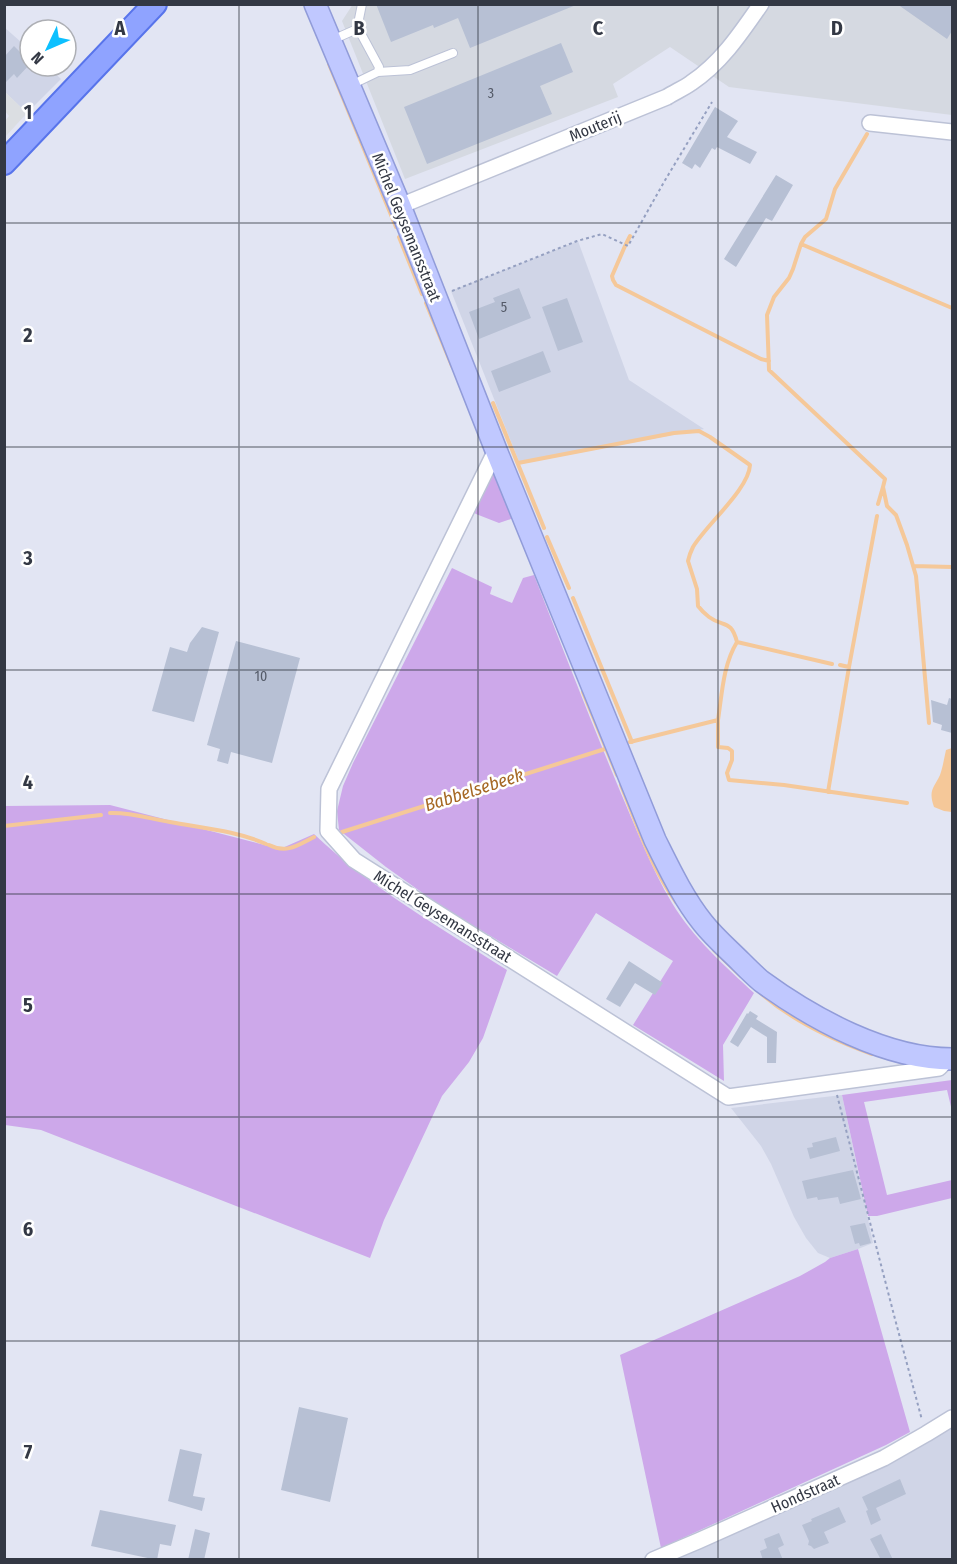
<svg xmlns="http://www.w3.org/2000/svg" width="957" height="1564" font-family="'Fira Sans Condensed',sans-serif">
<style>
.residential{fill:#d0d5e7}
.industrial{fill:#d5d9e1}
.green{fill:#cda8ea}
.parking{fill:#dbdee2}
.water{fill:#f5c899}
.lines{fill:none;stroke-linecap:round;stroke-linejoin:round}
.stream{stroke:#f5c899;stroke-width:4}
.building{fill:#b7c0d4}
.lane-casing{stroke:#bcc2d6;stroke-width:10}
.street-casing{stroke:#bcc2d6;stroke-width:18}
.secondary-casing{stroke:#919cd9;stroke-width:24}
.primary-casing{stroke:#5874eb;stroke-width:26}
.path{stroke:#95a0c1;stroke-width:2;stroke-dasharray:3 3;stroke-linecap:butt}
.lane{stroke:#fff;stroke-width:8}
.street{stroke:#fff;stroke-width:15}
.secondary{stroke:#c0c8ff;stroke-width:21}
.primary{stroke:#8fa3ff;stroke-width:22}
.grid{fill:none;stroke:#333844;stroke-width:1.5;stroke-opacity:0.55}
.labels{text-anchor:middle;stroke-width:5;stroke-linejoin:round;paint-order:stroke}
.number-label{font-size:14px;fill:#545a68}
.street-label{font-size:16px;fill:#333844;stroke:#fff}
.water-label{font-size:18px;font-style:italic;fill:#a66824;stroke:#fff}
.grid-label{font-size:20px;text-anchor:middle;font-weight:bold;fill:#333844;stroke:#fff;stroke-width:5;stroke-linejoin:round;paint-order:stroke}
</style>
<rect width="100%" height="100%" fill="#e2e5f3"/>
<path class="residential" d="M4,27l26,23v16h17l14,13 -34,34 -22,-21z
M578,241l51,139 75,49 -184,35 -69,-173z
M842,1095l31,148 -15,6 -28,9 -12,-5 -12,-15 -12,-21 -23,-53 -10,-18 -30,-38z
M952,1428v131l-290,1 195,-81z"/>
<path class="industrial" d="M353,4l599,1v110l-223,-28 -59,-40 -57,37 5,13 -213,82 -63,-158z"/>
<path class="green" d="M494,475h5l18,42 -18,6 -23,-9 -4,-3 14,-32z
M452,568l40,19 -2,7 22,9 11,-25 11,-3c28,72 56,144 86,216 16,37 31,77 52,112 21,35 53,63 82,90l-31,52 1,36 -91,-56 40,-64 -77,-48 -39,63 -116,-70 -55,-39 -47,-37 -2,-19 6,-25 10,-23z
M110,805l170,44 34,-15c57,54 127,94 193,136l-24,68 -14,24 -27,34 -58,124 -14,38 -329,-128 -36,-5 -1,-319z
M952,1080v31l-5,-21 -83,12 23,93 65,-15v18l-75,18h-9l-26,-121z
M858,1249l52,183 -24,13 -225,103 -41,-193 180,-79 25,-14 5,-4z"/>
<path class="parking" d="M5,92l22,21 -22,24v-16l4,-5 -4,-5z"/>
<path class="water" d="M952,748v64l-8,-1 -10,-4c-6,-17 0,-19 6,-32 3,-8 4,-17 6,-25z"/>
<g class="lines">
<path class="stream" d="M329,64l67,163
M867,134l-32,55 -9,30 -21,18 -4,7 -8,25 -4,9 -15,19 -7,18 2,55 116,109 -2,8 4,19 9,9 11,30 9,31 13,147
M399,237l23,57
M626,244l4,-8
M801,244l151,64
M625,246l-13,30 1,4 3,5 145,74 8,2
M426,303l26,63
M493,403l51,125
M518,463l156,-30 25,-2 11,6 40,28c-1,24 -44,60 -57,82 -2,4 -4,9 -5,14l9,28 1,17c3,4 7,8 11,11 15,11 22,2 28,25
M878,504l5,-17
M547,537l22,51
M913,566l39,1
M573,598l59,144
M849,667l28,-151
M583,692l34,83
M718,720c4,-26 5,-55 19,-78l95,22
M630,742l88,-22v27l10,1 4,3v9l-5,13 2,7 55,5 123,18
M621,785c16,40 30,82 55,117
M828,792l21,-125 -9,-2
M110,813c20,-1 41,6 60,9 32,6 67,9 96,22
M4,826l97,-11
M342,832l266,-84
M269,845c18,9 29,0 45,-8
M714,950l27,26
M756,989c33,30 74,50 116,65"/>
</g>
<path class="building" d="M376,4h200v1l-106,43 -12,-30 -24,10 -1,-3 -42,17z
M897,4h55v27l-5,8z
M561,43l12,29 -33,14 12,28 -125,50 -23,-57z
M14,46l16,16v2l-13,14 -3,-4 -10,10v-27z
M715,107l23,14 -11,16 30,15 -7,12 -33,-17 -2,3 -3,-2 -12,20 -5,-4 -3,5 -10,-6z
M776,175l17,10 -21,36 -6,-3 -30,49 -12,-8z
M519,288l12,30 -52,21 -10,-27 26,-10 -2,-4z
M567,298l16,44 -25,9 -16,-44z
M543,351l8,21 -52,20 -8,-21z
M202,627l17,5 -25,90 -42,-11 18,-64 17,5 3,-9z
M236,641l64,17 -28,105 -41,-11 -3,12 -11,-3 3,-12 -13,-4z
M949,698l3,1v34l-11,-3 1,-5 -9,-3 -2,-22 16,5z
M629,961l34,22 -8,12 -20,-12 -15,24 -14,-8z
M750,1011l8,5 -2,3 21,13 -1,31h-9v-26l-16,-10 -13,20 -8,-5 17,-29 1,1z
M836,1137l4,14 -30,8 -3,-11 6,-1 -1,-4z
M853,1170l8,29 -21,5 -2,-7 -20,3 -1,-3 -10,2 -5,-18z
M865,1223l6,20 -11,3 -1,-3 -4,1 -5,-18z
M299,1407l49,11 -18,84 -49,-12z
M180,1449l22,5 -9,42 12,2 -3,13 -34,-10z
M900,1479l6,15 -30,14 5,12 -10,5 -5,-14 2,-1 -6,-13z
M839,1507l7,15 -22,10 5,11 -15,6 -3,-3 -3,-1 1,-4 -7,-16 10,-4 -1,-2z
M100,1510l76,15 -5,21 -11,-2 -3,16 -66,-14z
M195,1529l15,4 -6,27h-16z
M779,1533l5,12 -6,3 5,12h-20l-3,-9 7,-3 -3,-9z
M881,1534l12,26h-12l-11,-21z"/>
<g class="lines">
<defs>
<path id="lane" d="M357,29l5,-25
M332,40l25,-11 2,1 20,37 -1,5 -27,13
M378,72l32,-2 43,-17"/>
<path id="street" d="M870,123l82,9
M400,206l267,-109c8,-5 17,-9 24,-14 30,-20 50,-50 70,-79
M496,450l-167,339 -1,42 26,29 374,237 211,-29 9,-9
M653,1560l45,-19 186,-83 42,-24 26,-16"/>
<path id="secondary" d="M315,4l85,202 96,244 159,390c14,28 28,58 48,83 11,14 25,26 38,39 6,6 13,13 20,19 52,38 125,78 191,78"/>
<path id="primary" d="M4,163l151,-159"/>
</defs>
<use href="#lane" class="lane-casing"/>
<use href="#street" class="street-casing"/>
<use href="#secondary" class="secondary-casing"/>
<use href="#primary" class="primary-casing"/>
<path class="path" d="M452,291l125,-50 25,-7 26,12 36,-64 48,-80
M837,1095l58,224 27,101"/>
<use href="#lane" class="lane"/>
<use href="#street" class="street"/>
<use href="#secondary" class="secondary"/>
<use href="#primary" class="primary"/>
</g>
<path class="grid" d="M239,4v1556M478,4v1556M718,4v1556M4,223h948M4,447h948M4,670h948M4,894h948M4,1117h948M4,1341h948"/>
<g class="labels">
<g class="number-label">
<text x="491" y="98">3</text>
<text x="504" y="312">5</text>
<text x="261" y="681">10</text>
</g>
<g class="street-label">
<text transform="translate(595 126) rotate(-22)" y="6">Mouterij</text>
<text transform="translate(407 227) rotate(68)" y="6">Michel Geysemansstraat</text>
<text transform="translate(443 916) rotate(32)" y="6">Michel Geysemansstraat</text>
<text transform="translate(805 1493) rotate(-24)" y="6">Hondstraat</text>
</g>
<g class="water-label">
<text transform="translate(474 790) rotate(-18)" y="6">Babbelsebeek</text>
</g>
</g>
<g class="grid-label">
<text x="120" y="35">A</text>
<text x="359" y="35">B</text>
<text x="598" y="35">C</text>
<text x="837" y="35">D</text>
<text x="28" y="119">1</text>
<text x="28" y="342">2</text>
<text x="28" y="565">3</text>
<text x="28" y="789">4</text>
<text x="28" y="1012">5</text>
<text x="28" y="1236">6</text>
<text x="28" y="1459">7</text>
</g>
<rect width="957" height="1564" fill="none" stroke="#333844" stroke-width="12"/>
<g transform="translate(48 48) rotate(226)"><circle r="28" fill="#ffffff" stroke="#adafb4" stroke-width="1.5"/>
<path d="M0-4.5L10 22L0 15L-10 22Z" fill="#0dc0ff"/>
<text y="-9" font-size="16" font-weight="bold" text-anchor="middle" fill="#333844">N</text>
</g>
</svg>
